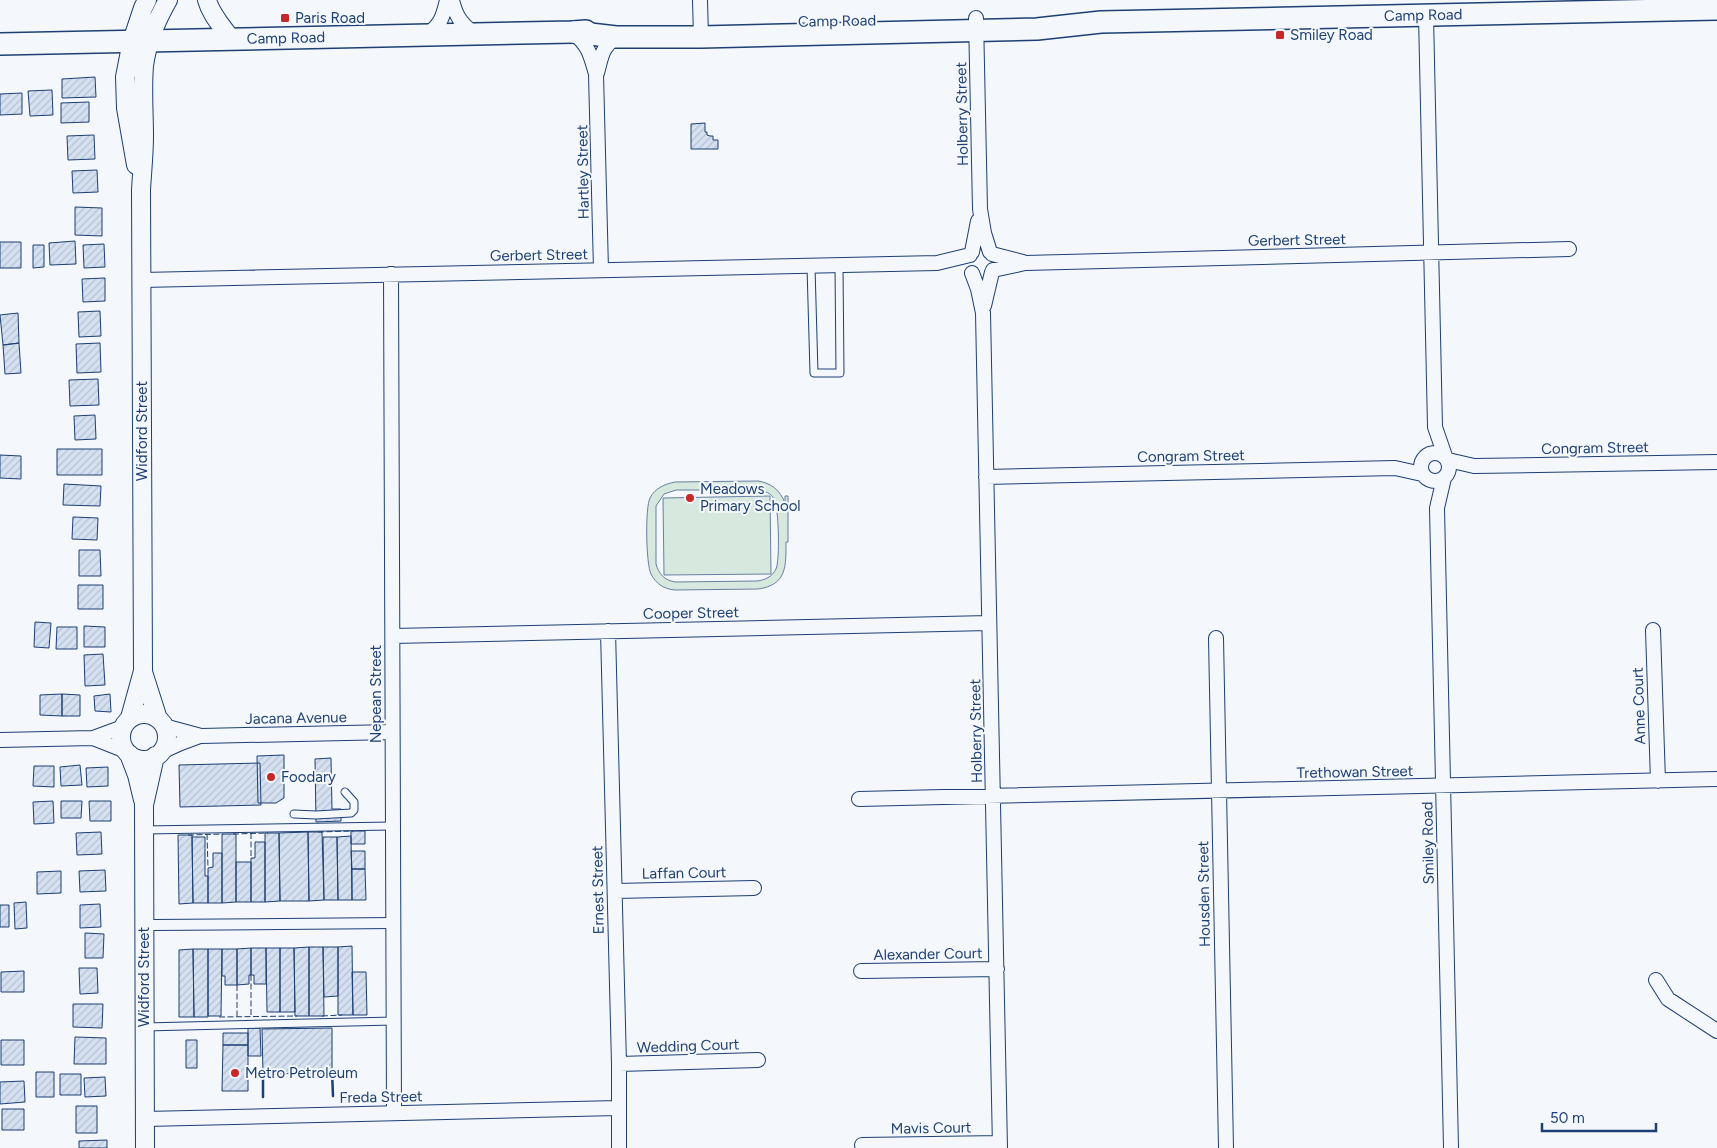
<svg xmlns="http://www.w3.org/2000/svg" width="1717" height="1148" font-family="Figtree,sans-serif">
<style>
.pitch{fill:#d7e8df;stroke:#687fa3;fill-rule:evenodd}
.building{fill:url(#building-hatch);stroke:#1d3f73}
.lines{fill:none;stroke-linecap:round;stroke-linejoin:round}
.service-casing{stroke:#1d3f73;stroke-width:9}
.pedestrian-casing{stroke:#1d3f73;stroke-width:12}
.minor-casing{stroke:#1d3f73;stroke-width:16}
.tertiary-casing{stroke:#1d3f73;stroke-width:20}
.primary-casing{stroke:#1d3f73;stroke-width:24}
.service{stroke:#f4f7fb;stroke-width:7}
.pedestrian{stroke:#f4f7fb;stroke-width:10}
.minor{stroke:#f4f7fb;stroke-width:14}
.tertiary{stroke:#f4f7fb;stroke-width:18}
.primary{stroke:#f4f7fb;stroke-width:21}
.fence{stroke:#1d3f73;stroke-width:1;stroke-dasharray:6 2.5;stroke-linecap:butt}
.wall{stroke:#1d3f73;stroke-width:2.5}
.poi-dot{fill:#c62828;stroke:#f4f7fb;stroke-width:2}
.labels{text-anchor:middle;stroke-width:4;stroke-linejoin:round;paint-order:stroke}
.street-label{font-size:15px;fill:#1d3f73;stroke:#f4f7fb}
.poi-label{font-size:15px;fill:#1d3f73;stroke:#f4f7fb;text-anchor:start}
</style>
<defs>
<pattern id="building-hatch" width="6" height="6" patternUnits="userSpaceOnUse" patternTransform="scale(1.25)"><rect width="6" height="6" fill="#d5e0f0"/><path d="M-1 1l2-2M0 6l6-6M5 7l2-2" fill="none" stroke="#b6c1d1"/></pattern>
</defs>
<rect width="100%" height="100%" fill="#f4f7fb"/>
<path class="pitch" d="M758,481c13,2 22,9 27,22v-7h3v46h-2c0,24 1,43 -28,47l-83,1c-11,-1 -19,-6 -24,-16 -5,-10 -6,-66 -1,-76 5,-10 15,-14 25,-16zM676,490h82c7,1 13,3 16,9 5,8 6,62 2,70 -4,8 -11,11 -19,12l-82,1c-11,-2 -16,-8 -19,-18v-58l8,-12z
M770,496l1,78 -107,1 -1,-77z"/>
<path class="building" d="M95,77l1,20 -34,1v-19z
M52,90l1,25 -23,1 -2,-25z
M22,93v21l-22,1v-21z
M89,102v20l-28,1v-20z
M705,123v9h2v3l3,1h3v4h5v9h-27v-25z
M94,135l1,24 -27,1 -1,-24z
M97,170l1,22 -25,1 -1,-22z
M75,207l27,1v28l-27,-1z
M75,241l1,23 -26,1 -1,-22z
M0,242h21v26h-21z
M104,244l1,23 -21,1 -1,-23z
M33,245h11v22l-11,1z
M105,278v23l-22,1 -1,-23z
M100,311l1,25 -22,1 -1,-25z
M18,313l1,30 -16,2 -3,-30z
M19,343l2,30 -16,1 -2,-29z
M100,343l1,29 -24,1 -1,-29z
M98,379l1,26 -29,1 -1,-26z
M95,415l1,24 -21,1 -1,-24z
M57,449h45v26h-45z
M0,455l21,1v23l-21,-1z
M64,484l37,2 -1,20 -37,-1z
M73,517l25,1 -1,22 -25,-1z
M79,550h21l1,26h-22z
M78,585h25v24h-25z
M35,622l16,1 -2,25 -15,-1z
M84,626l21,1v20h-21z
M57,627h20v22h-21z
M103,654l2,31 -20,1 -1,-31z
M62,694v22l-22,-1v-20z
M62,694l18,1v21h-18z
M110,694l1,18 -16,-1 -1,-15z
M284,755v43l-8,5h-18l-1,-47z
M331,758l1,51h9v12l-25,1 -1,-63z
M260,763l1,42 -81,2 -1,-42z
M80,765l2,20 -21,1 -1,-19z
M34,766h20v21l-21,-1z
M108,767v19l-21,1 -1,-19z
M53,801l1,22 -20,1 -1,-22z
M61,801h21l-1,17h-20z
M89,801h22v20h-21z
M351,831h14v13h-14z
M101,832l1,22 -25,1 -1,-22z
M308,832l1,69h-29l-1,-68z
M308,832h14l2,68 -15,1z
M265,833h14l1,68 -15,1z
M222,834h14v68l-14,1z
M178,835h14l1,68 -14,1z
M351,836l1,64h-14l-1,-63z
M192,837h13v39h3v27h-15z
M323,837h14l1,63h-14z
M255,842h10v60h-14v-44h4z
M351,851h14v18h-13z
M213,853h9v50h-14v-35l5,-1z
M236,862h15v40h-15z
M352,869h13l1,31h-14z
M105,870l1,21 -26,1 -1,-21z
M61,871v22l-24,1v-22z
M26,902l1,26 -12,1 -1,-26z
M100,904l1,23 -21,1v-23z
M0,905h9v22h-9z
M85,933l19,1 -1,24h-18z
M352,946l1,69h-15v-68z
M309,947v69h-14l-1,-68z
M309,947h14l1,69h-15z
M323,947h15v49l-14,1z
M251,948v27h-2v9l-12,1v-36z
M251,948h15v36h-12v-9h-3z
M266,948h14v64h-13z
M280,948h14l1,64h-15z
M193,949l1,68h-15v-67z
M193,949h15v68h-14z
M208,949h14l-1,67h-13z
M222,949h15v36h-12v-9h-3z
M79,968h18l1,25 -18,1z
M24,971v21h-23v-20z
M352,972h14l1,43h-14z
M73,1004h30l-1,24 -29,-1z
M248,1028h12l1,28h-13z
M332,1028v45l-69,1 -1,-45z
M223,1033h25v12h-25z
M75,1037l31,1v26h-32z
M1,1040h23v25h-23z
M186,1040h11v28h-11z
M223,1045h25v46h-26z
M36,1072h18v25h-18z
M60,1074h21v21h-21z
M105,1077l1,19 -21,1 -1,-19z
M24,1081l1,21 -25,2v-22z
M76,1106h21v27h-21z
M2,1109h22v21h-22z
M107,1140v8h-28v-7z"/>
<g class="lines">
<defs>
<path id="service" d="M811,267l3,106h26l-1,-107
M294,814l22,1 35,-2 3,-3v-8l-9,-10
M144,830l248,-4
M145,1027l249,-6"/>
<path id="pedestrian" d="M152,925l241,-2"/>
<path id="minor" d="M452,0c4,17 9,23 22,34
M700,0l1,37
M1426,15l9,412 10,29
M976,18l4,191 4,24 6,19
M573,32c16,15 17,21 23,42l5,196
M427,35c14,-11 16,-18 20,-35
M597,73c5,-18 4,-24 19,-36
M972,252l6,-31
M992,254l31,8
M993,270l32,-7 544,-14
M972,273l6,16 5,24 17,835
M391,274l3,839
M142,280l795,-17 33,-8
M984,306l8,-34
M1421 467a14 14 0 1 1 28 0a14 14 0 1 1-28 0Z
M1448,460l26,6 243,-4
M986,477l409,-9 27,6
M1444,478l-7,30 14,640
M1653,630l5,151
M608,631l11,433v84
M393,636l596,-13
M1216,638l10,510
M164,726l37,10 191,-4
M93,738l33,13
M0,740l93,-2 30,-11
M159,753l22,-10 19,-7
M859,799l858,-20
M615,891l139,-3
M861,971l136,-2
M1656,980l12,19 49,32
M619,1064l139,-4
M145,1119l473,-11
M862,1145l138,-2"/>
<path id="tertiary" d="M207,0c4,15 15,26 24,39
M136,165l-10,-57 -1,-31 7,-36 11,-33 4,-8
M143,672l15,47
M121 737a23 23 0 1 1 46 0a23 23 0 1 1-46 0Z
M130,718l13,-47 -2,-481c1,-18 3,-36 3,-54 0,-23 -2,-47 0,-70 3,-23 13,-47 24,-66
M129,754l8,21 6,25
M145,1148l-1,-343 11,-49"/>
<g id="primary">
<path id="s1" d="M573,32l43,5h85l336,-8 64,-7 616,-13"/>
<path id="s2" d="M0,44l573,-12 13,-1"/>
</g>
</defs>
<use href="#service" class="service-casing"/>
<use href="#pedestrian" class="pedestrian-casing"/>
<use href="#minor" class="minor-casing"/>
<use href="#tertiary" class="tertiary-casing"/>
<use href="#primary" class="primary-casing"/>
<use href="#service" class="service"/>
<use href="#pedestrian" class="pedestrian"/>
<use href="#minor" class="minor"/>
<use href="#tertiary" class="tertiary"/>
<use href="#primary" class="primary"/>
<path class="fence" d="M318,832l35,-1
M251,833v25
M207,834l1,34
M233,834l35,-1
M188,835l35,-1
M251,975v42
M237,985v32
M322,1016l20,-1
M219,1017l78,-1"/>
<path class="wall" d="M332,1071l1,25
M263,1072v25"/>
</g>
<g class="poi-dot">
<rect x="280" y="13" width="10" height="10" rx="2.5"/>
<rect x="1275" y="30" width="10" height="10" rx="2.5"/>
<circle cx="690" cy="498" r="5"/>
<circle cx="271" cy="777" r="5"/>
<circle cx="235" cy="1073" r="5"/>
</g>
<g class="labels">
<g class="street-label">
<text dy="5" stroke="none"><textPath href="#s1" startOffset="851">Camp Road</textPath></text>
<text transform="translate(837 21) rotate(-1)" y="5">Camp Road</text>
<text dy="5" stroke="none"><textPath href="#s2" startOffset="286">Camp Road</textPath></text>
<text transform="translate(962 114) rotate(-91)" y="5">Holberry Street</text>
<text transform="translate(583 172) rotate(-91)" y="5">Hartley Street</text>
<text transform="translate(1297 240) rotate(-1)" y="5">Gerbert Street</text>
<text transform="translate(539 255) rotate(-1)" y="5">Gerbert Street</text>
<text transform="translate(142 431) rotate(-90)" y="5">Widford Street</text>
<text transform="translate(1595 448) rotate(-1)" y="5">Congram Street</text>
<text transform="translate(1191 456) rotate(-1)" y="5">Congram Street</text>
<text transform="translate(691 613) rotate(-1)" y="5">Cooper Street</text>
<text transform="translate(376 694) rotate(-90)" y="5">Nepean Street</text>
<text transform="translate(1639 706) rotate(-92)" y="5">Anne Court</text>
<text transform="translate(296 718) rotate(-1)" y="5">Jacana Avenue</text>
<text transform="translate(976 731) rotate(-91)" y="5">Holberry Street</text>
<text transform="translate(1355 772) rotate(-1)" y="5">Trethowan Street</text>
<text transform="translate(1428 843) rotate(-91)" y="5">Smiley Road</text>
<text transform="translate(684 873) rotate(-1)" y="5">Laffan Court</text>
<text transform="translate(598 890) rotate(-91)" y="5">Ernest Street</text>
<text transform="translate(1204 894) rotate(-91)" y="5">Housden Street</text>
<text transform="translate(928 954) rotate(-1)" y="5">Alexander Court</text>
<text transform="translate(144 977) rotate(-90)" y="5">Widford Street</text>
<text transform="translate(688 1046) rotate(-2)" y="5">Wedding Court</text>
<text transform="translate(381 1097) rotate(-1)" y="5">Freda Street</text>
<text transform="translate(931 1128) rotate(-1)" y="5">Mavis Court</text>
</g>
<g class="poi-label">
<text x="295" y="23">Paris Road</text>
<text x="1290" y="40">Smiley Road</text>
<text x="700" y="494">Meadows<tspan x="700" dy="17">Primary School</tspan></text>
<text x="281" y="782">Foodary</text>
<text x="245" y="1078">Metro Petroleum</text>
</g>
</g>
<path d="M1542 1123v8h114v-8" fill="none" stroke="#1d3f73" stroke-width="2.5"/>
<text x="1550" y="1123" font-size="15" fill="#1d3f73" stroke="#f4f7fb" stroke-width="4" paint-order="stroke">50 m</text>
</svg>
